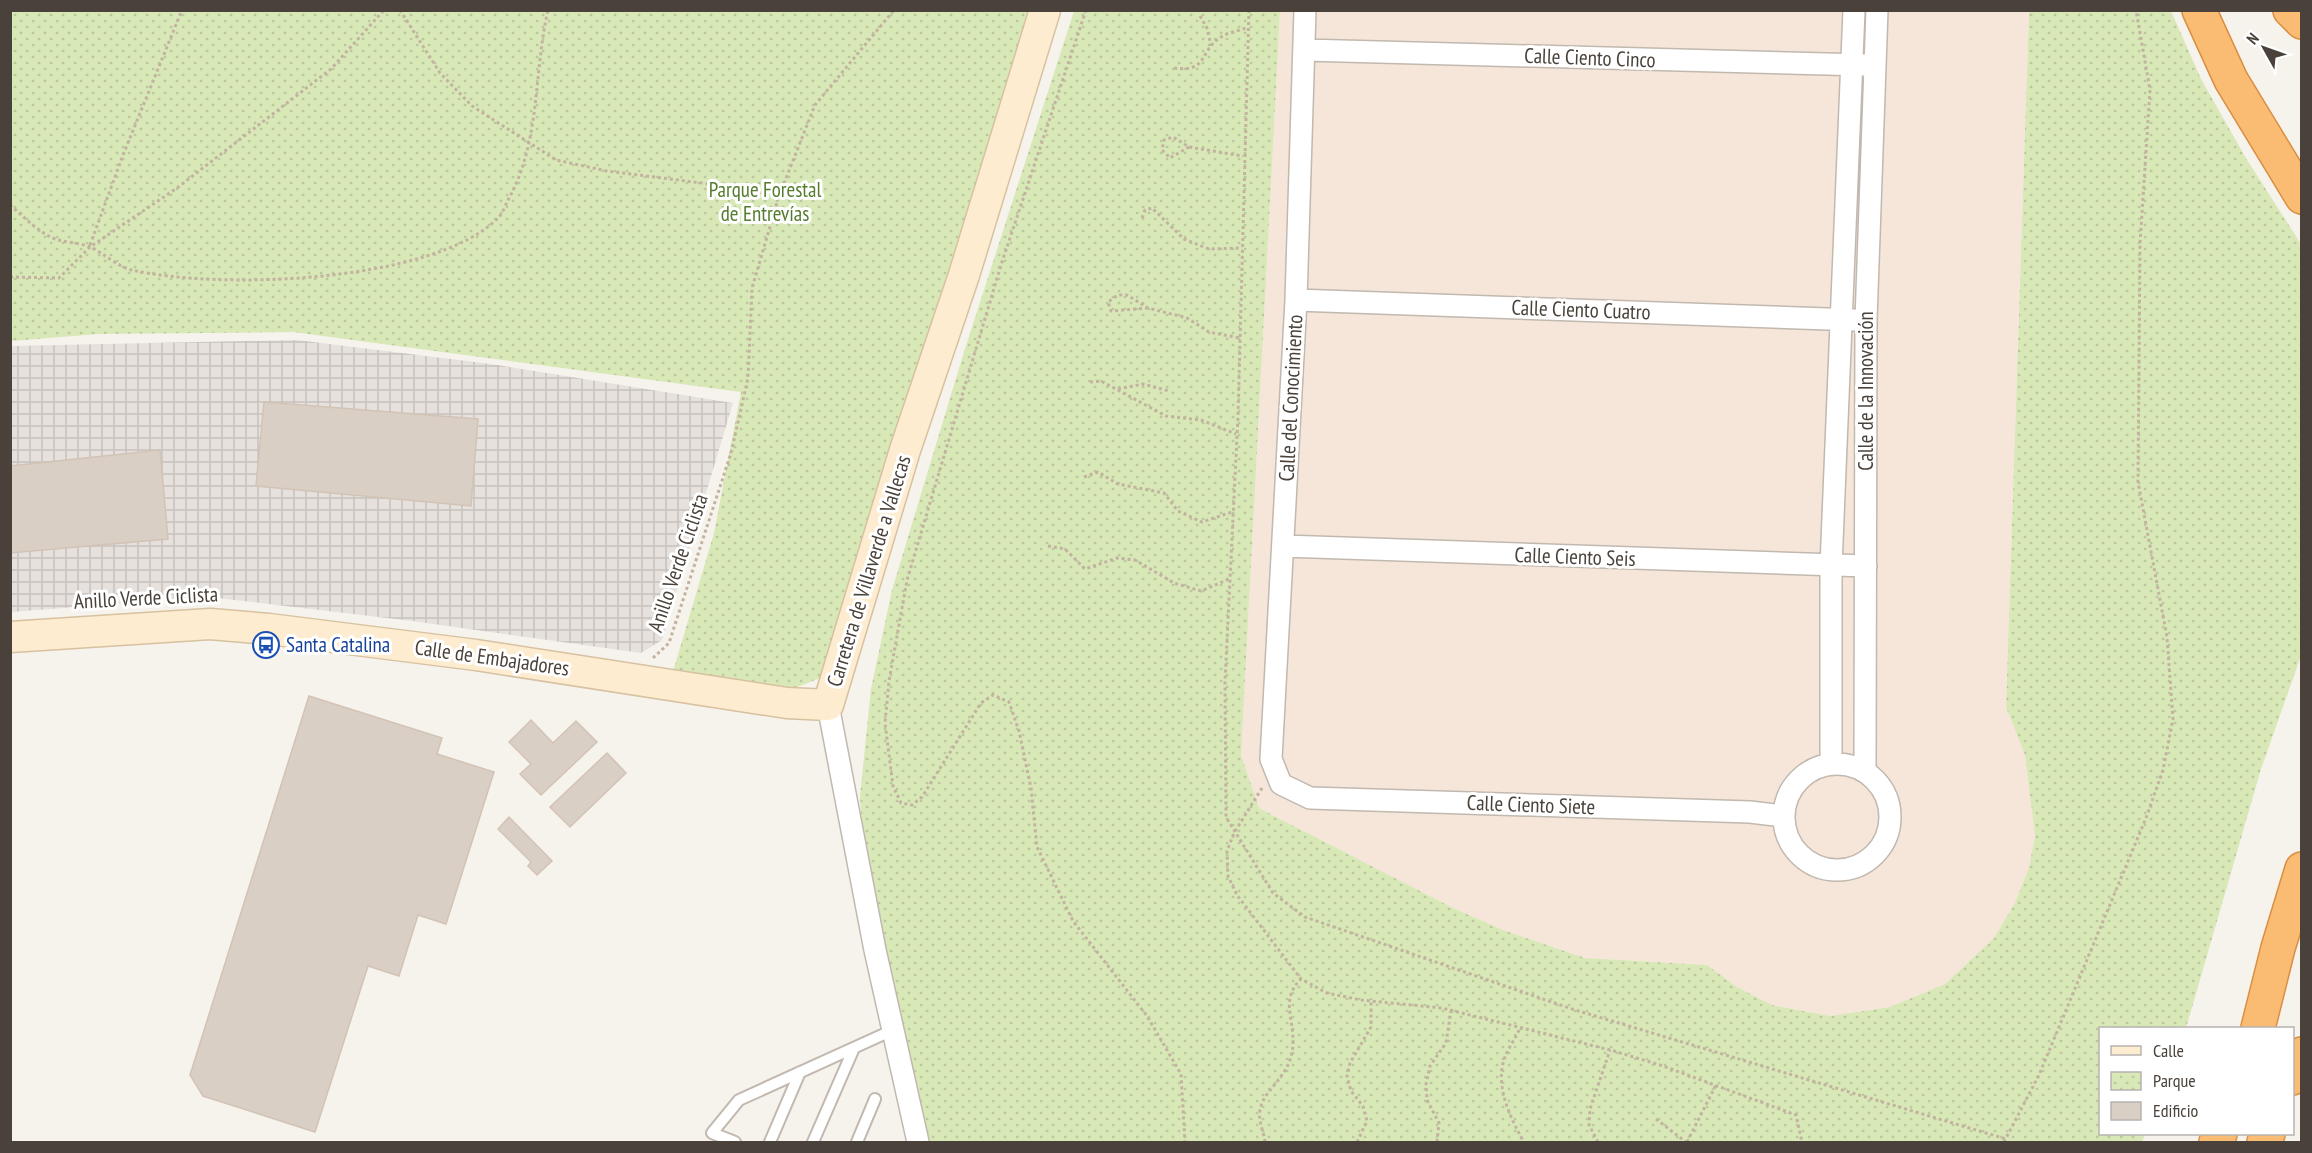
<svg xmlns="http://www.w3.org/2000/svg" width="2312" height="1153" font-family="'PT Sans Narrow',sans-serif">
<style>
.commercial{fill:#f6e6d9}
.industrial{fill:url(#industrial-grid)}
.park{fill:url(#park-dots)}
.building{fill:#dacfc5;stroke:#d2c3b5;stroke-width:1.5}
.lines{fill:none;stroke-linecap:round;stroke-linejoin:round}
.service-casing{stroke:#c1b8af;stroke-width:14}
.minor-casing{stroke:#c1b8af;stroke-width:24}
.secondary-casing{stroke:#d7c1a0;stroke-width:33}
.motorway-casing{stroke:#da8e42;stroke-width:36}
.path{stroke:#c3b2a0;stroke-width:3;stroke-dasharray:3 3;stroke-linecap:butt}
.service{stroke:#fff;stroke-width:10}
.minor{stroke:#fff;stroke-width:21}
.secondary{stroke:#fdeccf;stroke-width:30}
.motorway{stroke:#fabc73;stroke-width:33}
.labels{text-anchor:middle;stroke-width:6;stroke-linejoin:round;paint-order:stroke}
.street-label{font-size:21px;fill:#4a423a;stroke:#fff}
.park-label{font-size:21px;fill:#557c2d;stroke:#fff}
.transit-label{font-size:21px;fill:#164399;stroke:#fff;text-anchor:start}
</style>
<defs>
<pattern id="industrial-grid" width="8" height="8" patternUnits="userSpaceOnUse" patternTransform="scale(1.5)"><rect width="8" height="8" fill="#e6e1dd"/><path d="M0 4h8M4 0v8" fill="none" stroke="#c7c2be"/></pattern>
<pattern id="park-dots" width="8" height="8" patternUnits="userSpaceOnUse" patternTransform="scale(1.5)"><rect width="8" height="8" fill="#d8e8b7"/><path d="M2 2h.1M6 6h.1" fill="none" stroke="#bbc89e" stroke-width="1.8" stroke-linecap="round"/></pattern>
</defs>
<rect width="100%" height="100%" fill="#f6f2ec"/>
<path class="commercial" d="M1280,11h749l-23,696 19,48 10,80 -6,33 -14,35 -21,35 -49,46 -55,23 -60,9 -58,-11 -35,-18 -30,-22 -122,-7 -82,-28 -52,-23 -192,-99 -18,-53z"/>
<path class="industrial" d="M297,340l194,24 242,39 -71,237 -21,13 -229,-32 -203,-24 -198,15v-266z"/>
<path class="park" d="M11,11h1021l-151,470 -58,196 -31,12 -120,-14 42,-142 27,-141 -448,-60 -195,2 -87,7z
M1074,11h206l-39,744 18,53 192,99 52,23 82,28 122,7 30,22 35,18 58,11 60,-9 55,-23 49,-46 21,-35 14,-35 6,-33 -10,-80 -19,-48 23,-696h142l30,68 46,81 54,84 1,409 -41,116 -75,259h-86v106h45l-3,8h-1220l-59,-291 -3,-55 11,-107 21,-99 72,-238z"/>
<path class="building" d="M264,402l214,17 -7,87 -215,-20z
M160,450l8,89 -158,14v-87z
M309,696l133,42 -5,16 57,18 -48,152 -28,-9 -19,61 -31,-10 -53,166 -112,-36 -13,-21z
M531,720l22,23 23,-22 21,21 -56,53 -21,-21 11,-10 -22,-22z
M607,753l19,20 -56,54 -20,-20z
M509,817l43,44 -15,14 -9,-9 3,-4 -33,-33z"/>
<g class="lines">
<defs>
<path id="service" d="M735,1142l-23,-9 27,-33 154,-70
M770,1142l30,-70
M813,1142l41,-94
M857,1142l18,-43"/>
<path id="minor" d="M1305,10l-9,290 -25,459 10,25 29,14 440,14 33,4
M1305,50l560,15
M1296,300l560,20
M1284,546l582,20
M828,705l47,245 43,192
M1831,763v-197l23,-556
M1784 817a53 53 0 1 1 106 0a53 53 0 1 1-106 0Z
M1865,771l1,-451 11,-310"/>
<path id="secondary" d="M10,637l200,-13 59,5 207,26 311,48 41,2 77,-255 59,-175 81,-265"/>
<path id="motorway" d="M2199,10l32,70 71,117
M2290,10l12,12
M2258,1028l20,-80 24,-79
M2292,1078l10,-24
M2216,1142l4,-8
M2264,1142l4,-8"/>
</defs>
<use href="#service" class="service-casing"/>
<use href="#minor" class="minor-casing"/>
<use href="#secondary" class="secondary-casing"/>
<use href="#motorway" class="motorway-casing"/>
<path class="path" d="M400,10l40,63 32,33 84,54 51,11 134,17 38,8
M1086,10l-85,255 -94,315 -18,101 -4,42 8,63 8,17 11,2 10,-8 59,-94 12,-8 16,7 10,29 12,57 6,59 36,74 74,95 34,58 4,68
M1249,10l-11,406 -13,266 1,135 47,76 32,24 267,92 434,130
M1200,16l7,12 4,18
M1174,68c35,5 25,-18 47,-31 7,-5 19,-6 27,-10
M1189,147l-19,11 -8,-8 2,-10 9,-3 16,10 54,9
M10,205c13,11 31,30 48,35 11,3 24,3 35,8 12,7 26,19 39,22 87,20 299,13 365,-51 5,-4 8,-13 11,-19 33,-59 25,-124 40,-190
M1142,218l3,-8 7,-2 32,31 25,10 33,-1
M90,245l33,-90 59,-145
M10,277l49,1 31,-31 87,-59 154,-119 53,-59
M1148,308l-37,3 -3,-9 10,-7h9l21,13 39,10 22,14 31,6
M1090,382l11,-1 65,35 35,4 35,14
M1118,389l25,-5 26,7
M1084,477l14,-5 20,12 46,9 14,18 24,11 30,-10
M1048,546l17,3 20,20 32,-11 18,2 39,23 27,8 28,-12
M653,658l16,-15 62,-190 17,-75 4,-90 27,-92 36,-91 79,-95
M1262,788l-28,45 -7,18 1,25 9,19 64,84 26,14 34,7 81,8 172,43 49,15 133,49 6,27
M1519,1030c-4,10 -12,19 -15,30 -9,26 7,60 20,82
M1656,1119l30,23
M1265,1142c-1,-10 -7,-20 -5,-32 4,-23 34,-34 33,-70 0,-23 -12,-42 8,-61
M1357,1142l10,-21 -4,-15 -12,-15 -4,-15 3,-13 21,-36v-26
M1437,1142l2,-19 -12,-23 -1,-16 4,-18 16,-23 5,-32
M1598,1142l-9,-17 1,-16 20,-59
M1687,1142l29,-57
M2004,1142l35,-67 107,-257 17,-48 10,-51 -6,-82 -29,-155 2,-238 10,-154 -14,-80"/>
<use href="#service" class="service"/>
<use href="#minor" class="minor"/>
<use href="#secondary" class="secondary"/>
<use href="#motorway" class="motorway"/>
</g>
<defs>
<symbol id="bus-ring" viewBox="-11 -11 22 22"><circle r="9.5" fill="#fff" stroke="#1a4fb4" stroke-width="1.5"/><path d="M-5-6H5V4H4V6H2V4H-2V6H-4V4H-5ZM-3.5-4V0h7V-4ZM-3.5 1.2v1.5H-2V1.2ZM2 1.2v1.5H3.5V1.2Z" fill="#1a4fb4"/></symbol>
</defs>
<g fill-rule="evenodd">
<use href="#bus-ring" x="251" y="630" width="30" height="30"/>
</g>
<g class="labels">
<g class="street-label">
<text transform="translate(1590 58) rotate(2)" y="7">Calle Ciento Cinco</text>
<text transform="translate(1581 310) rotate(2)" y="7">Calle Ciento Cuatro</text>
<text transform="translate(1866 391) rotate(-90)" y="7">Calle de la Innovación</text>
<text transform="translate(1291 398) rotate(-87)" y="7">Calle del Conocimiento</text>
<text transform="translate(1575 557) rotate(2)" y="7">Calle Ciento Seis</text>
<text transform="translate(678 563) rotate(-71)" y="7">Anillo Verde Ciclista</text>
<text transform="translate(869 571) rotate(-73)" y="7">Carretera de Villaverde a Vallecas</text>
<text transform="translate(146 598) rotate(-3)" y="7">Anillo Verde Ciclista</text>
<text transform="translate(492 658) rotate(8)" y="7">Calle de Embajadores</text>
<text transform="translate(1531 805) rotate(2)" y="7">Calle Ciento Siete</text>
</g>
<g class="park-label">
<text x="765" y="197">Parque Forestal<tspan x="765" dy="24">de Entrevías</tspan></text>
</g>
<g class="transit-label">
<text x="286" y="652">Santa Catalina</text>
</g>
</g>
<rect width="2312" height="1153" fill="none" stroke="#4a423a" stroke-width="24"/>
<rect x="2099" y="1027" width="195" height="108" fill="#ffffff" stroke="#b7b3b0" stroke-width="1.5"/>
<rect x="2111" y="1046" width="30" height="9" fill="#fdeccf" stroke="#b7b3b0" stroke-width="1.5"/>
<text x="2153" y="1057" font-size="18" fill="#4a423a">Calle</text>
<rect x="2111" y="1072" width="30" height="18" fill="url(#park-dots)" stroke="#b7b3b0" stroke-width="1.5"/>
<text x="2153" y="1087" font-size="18" fill="#4a423a">Parque</text>
<rect x="2111" y="1102" width="30" height="18" fill="#dacfc5" stroke="#b7b3b0" stroke-width="1.5"/>
<text x="2153" y="1117" font-size="18" fill="#4a423a">Edificio</text>
<g transform="translate(2264 48) rotate(310)" stroke="#ffffff" stroke-width="4.5" paint-order="stroke">
<path d="M0-4.5L10 22L0 15L-10 22Z" fill="#4a423a"/>
<text y="-9" font-size="16" font-weight="bold" text-anchor="middle" fill="#4a423a">N</text>
</g>
</svg>
